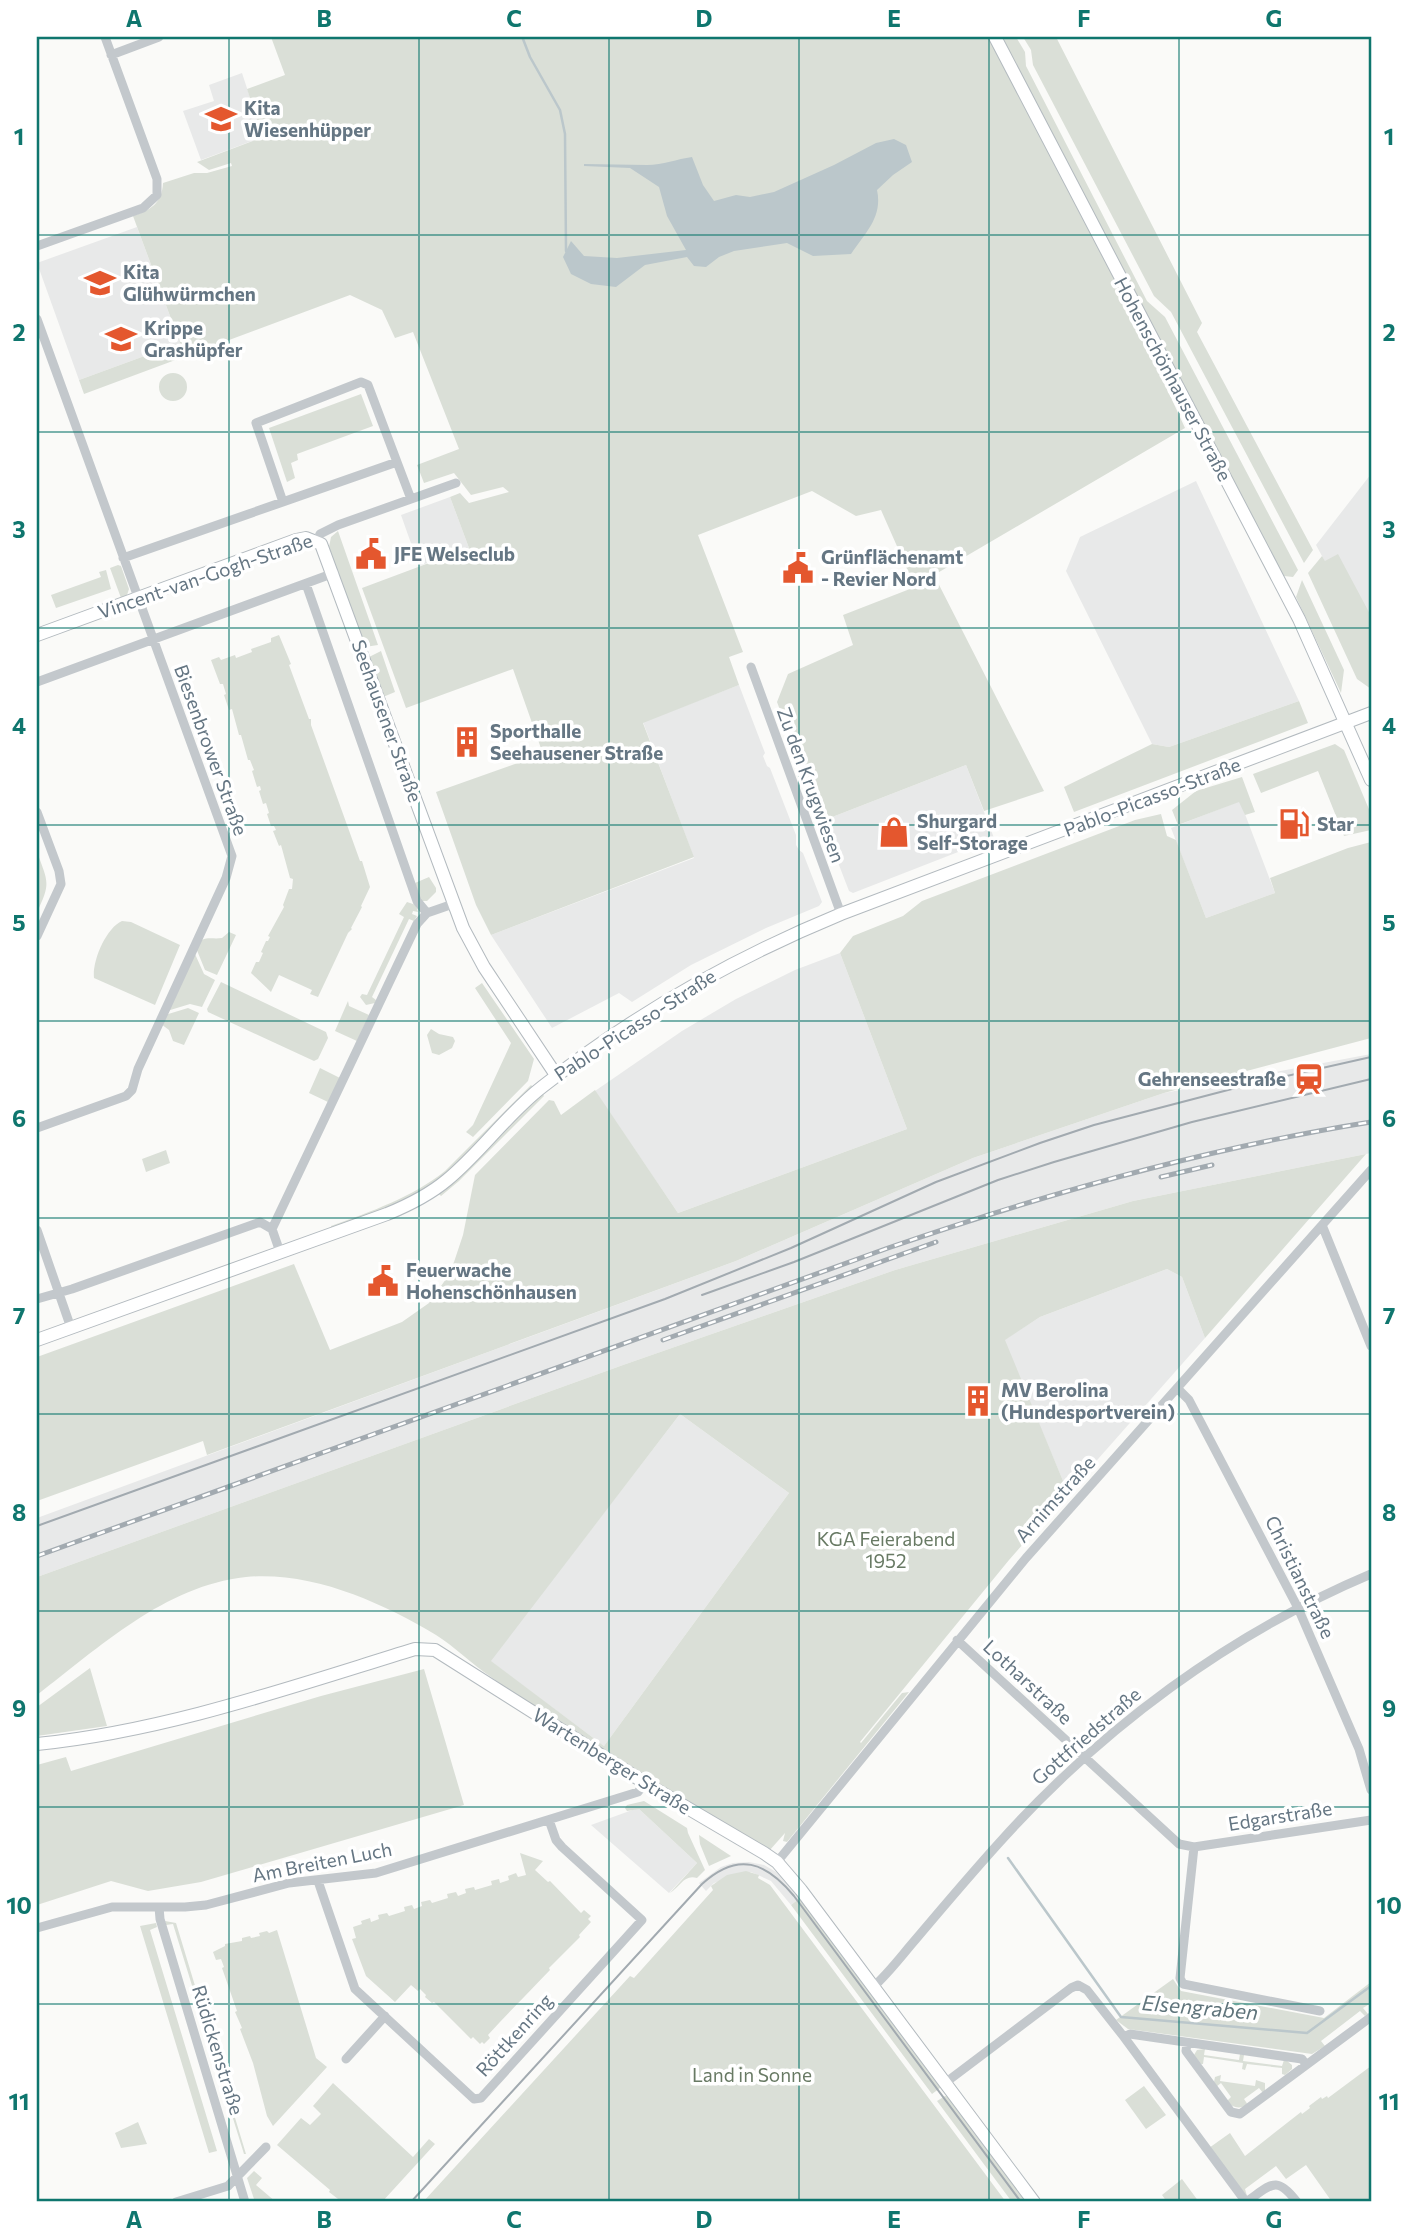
<svg xmlns="http://www.w3.org/2000/svg" width="1408" height="2239" font-family="Commissioner,sans-serif">
<style>
.built{fill:#e8e9e9}
.green{fill:#dadfd7;fill-rule:evenodd}
.water{fill:#bbc7cb}
.lines{fill:none;stroke-linecap:round;stroke-linejoin:round}
.stream{stroke:#bbc7cb;stroke-width:2.5}
.secondary-casing{stroke:#b3babf;stroke-width:14}
.street{stroke:#c3c8cc;stroke-width:9}
.secondary{stroke:#fff;stroke-width:12}
.tram{stroke:#a2aab0;stroke-width:2}
.rail-casing{stroke:#a2aab0;stroke-width:5}
.rail{stroke:#fff;stroke-width:2.5;stroke-dasharray:8;stroke-linecap:butt}
.grid{fill:none;stroke:#0f766e;stroke-width:2;stroke-opacity:0.55}
.labels{text-anchor:middle;stroke-width:7;stroke-linejoin:round;paint-order:stroke}
.poi-label{font-size:19px;font-weight:bold;fill:#657683;stroke:#fff;text-anchor:start}
.street-label{font-size:19px;fill:#657683;stroke:#fff}
.park-label{font-size:19px;fill:#687a64;stroke:#fff}
.water-label{font-size:21px;font-style:italic;fill:#60757c;stroke:#fff}
.neatline{fill:none;stroke:#0f766e;stroke-width:2.5}
.grid-label{font-size:23px;text-anchor:middle;font-weight:bold;fill:#0f766e}
</style>
<rect width="100%" height="100%" fill="#fafaf8"/>
<path class="built" d="M242,73l21,64 -62,23 -18,-49 31,-10 -5,-16z
M137,227l43,116 -101,37 -42,-117z
M1371,474v172l-55,-101z
M1196,481l103,220 -130,46 -17,-3 -86,-173 14,-34z
M450,497l19,51 -50,18 -18,-51z
M739,685l26,68 -2,3 4,10 3,2 26,67v10l3,5 4,3 19,49 -3,4 -53,22 -75,37 -59,37 -13,-9 -67,35 -61,-93 203,-77 -51,-136z
M966,765l28,73 -141,55 -4,-2 -27,-70z
M1240,801l35,92 -69,25 -35,-90z
M840,953l67,176 -229,84 -83,-122 87,-60 54,-32 59,-29z
M1371,1054v99l-238,48 -238,69 -272,95 -586,212v-59l699,-257 237,-103 191,-65z
M1167,1269l15,8 23,61 -137,155 -64,-153 36,-23z
M680,1414l109,79 -185,253 -114,-85z
M635,1809h4l58,54 -28,30 -78,-68z
M749,1862l15,3 14,8 22,25 -9,7 -20,-24 -20,-9 -37,11 -8,8 -7,-8 22,-16 12,-4z"/>
<path class="green" d="M271,37h717l138,263 59,128 -251,147 110,216 -60,20 -18,-46 -144,56 -45,-119 11,-28 65,-29 -10,-30 72,-28 -34,-77 -25,6 -44,-25 -114,44 45,117 -14,5 10,28 -96,38 51,134 -203,78 -15,-30 -40,-113 107,-38 -30,-85 -107,39 -44,-120 107,-40 -19,-51 10,-4 9,10 40,-11 -6,-5 -32,8 -17,-22 -30,10 -7,-18 42,-16 -46,-117 -18,6 -13,-28 -32,-15 -266,99 -5,-14 101,-37 -47,-127c17,-6 29,-12 30,-33l31,-10h13l25,-7 -1,-3 -22,7 -12,-8 66,-25 -16,-48 38,-14z
M1002,37h14l9,15 1,14 121,235 18,16 133,253 -5,7 -9,-1 -19,-31z
M1023,37h33l146,286 -5,9 116,218 -9,13 -133,-251 -17,-16 -121,-231 -2,-15z
M159 387a14 14 0 1 1 28 0a14 14 0 1 1-28 0Z
M361,394l12,32 -76,28 1,6 -7,3 4,15 -8,4 -18,-54z
M338,531l40,114 -13,2 -36,-100 2,-10z
M1338,554l33,62v73l-14,-10 -49,-106 14,-17 3,5z
M118,565l3,1 8,23 -2,6 -6,3 -11,-30z
M106,570l5,19 -55,19 -5,-13 50,-18 -2,-5z
M1302,580l42,90 -3,23 -45,-96z
M279,635l12,29 -2,1 20,54h2v6l49,136h2l8,26 -9,19 1,1 -11,21 1,1 -4,4 -30,64 -8,-3 2,-4 -33,-15 -8,17 -20,-19 5,-11h3l4,-9 -2,-1 5,-11h2l2,-4 -2,-1 16,-29 -1,-2 6,-16h3l1,-10 -3,-1 -9,-33 -2,1 -6,-15 3,-1 -2,-4h-3l-4,-12 2,-1 -3,-10 -3,1 -4,-13 2,-1 -1,-4 -3,1 -5,-16 2,-1 -4,-10h-2l-7,-25h-2l-7,-26 -3,1 -5,-15 2,-1 -3,-10h-3l-9,-24 8,-3 2,3 14,-5 1,3 16,-6 -1,-3 20,-7v-4z
M381,651l14,41 -12,5 -14,-40z
M1299,701l9,22 -234,89 -10,-25 88,-43 17,3z
M1335,744l9,6 27,64v16l-27,6 -26,-65 -57,22 -8,-19z
M1242,777l13,35 -10,3 -6,-13 -61,23 -6,-15 24,-19z
M1161,814l6,22 9,4 30,78 69,-25 -5,-15 78,-30 23,-6v196l-207,55 -191,65 -237,103 -529,194 -4,-14 -166,60v-144l257,-93 36,86 72,-28 27,-19 17,-24 8,-17 9,-27 12,-60 74,-75 5,1 7,14 34,-25 83,123 229,-84 -67,-176 13,-17 50,-20 19,-15 213,-81z
M37,852c11,30 14,31 0,60z
M429,877l7,11v4l-9,9h-6l-6,-18z
M407,902l9,3 2,7 -5,-1 -1,3 5,2 -3,5 -5,-2 -37,78 4,3 -1,3 -9,2 -6,-8 2,-3 5,1 37,-78 -5,-3z
M122,921l9,1 49,23 -25,60 -61,-27c-2,-17 12,-50 28,-57z
M229,932l7,3 -19,40 -12,-5 -9,-22c6,-14 15,-8 26,-10z
M195,954l9,20 11,6 -13,27 -12,-3 -23,7z
M221,982l105,50 2,6 -10,21 -4,2 -106,-49 -1,-3z
M482,983l52,76 -6,22 -55,56 -7,-5 7,-7 38,-82 -36,-55z
M348,1001l1,5 20,9 -12,26 -22,-10z
M188,1008l11,5 -15,32 -11,-4 -4,-11 -8,-6 4,-9z
M431,1029l8,5 14,3 2,4 -3,7 -13,7 -7,-2 -5,-18z
M320,1068l20,10 -12,24 -19,-9z
M531,1085l2,2c-34,34 -75,83 -116,107 -27,15 -58,24 -86,34v-2c41,-15 80,-28 114,-55z
M542,1093l2,3 -85,85 -18,15 -3,-3z
M166,1150l4,13 -24,9 -4,-13z
M1366,1154l-161,184 -23,-61 -15,-8 -127,48 -35,23 63,153 -59,67 -149,182 1,1 41,-50 7,-1 -122,150 -4,-1 2,-8 -16,18c-60,-36 -122,-71 -182,-109 -32,-21 -65,-43 -96,-65 -19,-13 -36,-30 -55,-42 -55,-33 -124,-64 -190,-58 -82,9 -146,70 -209,118v-118l586,-212 272,-95 238,-69zM680,1414l109,79 -185,253 -113,-85z
M90,1668l17,58 -70,10v-29z
M424,1669l40,136 -263,77 -53,9 -37,-10 -74,24v-140l29,-8 5,14 250,-75z
M644,1801l43,27 1,5 17,37 -8,8c-13,-4 -17,9 -27,15l27,-30 -58,-54 -12,2 -2,-3 2,-3z
M699,1835l32,21 -22,10 -9,-22z
M520,1853l23,8 -8,9 13,12 2,-1 31,32 3,-3 7,6 -3,3 3,3 -12,13 1,2 -31,31 1,2c-21,22 -41,42 -62,65l2,3 -6,6 -2,-2 -2,2 -7,-7 -2,2 -37,-37 -2,1 -7,-6 1,-2 -6,-6 -2,2 -7,-6 -16,17 -29,-26 -14,-37 4,-1 -3,-11 9,-3 -1,-3 9,-3 1,4 8,-3 -1,-4 9,-2 2,3 16,-5 -1,-4 8,-2 2,4 8,-3 -1,-4 9,-2 2,3 16,-5 -1,-4 9,-2 2,4 8,-3 -1,-4 9,-2 1,3 17,-5 -1,-4 8,-2 1,4 9,-3 -1,-4 8,-3 2,4 8,-2z
M746,1871l13,4 -1,3 12,7 236,317h-583l207,-226 4,2 79,-88 -2,-4 16,-11z
M800,1898l2,1 138,186v3l-8,6 -141,-189z
M165,1921l11,2 70,231h-2l-71,-230 -7,1z
M156,1923l1,4 -7,3 67,221 -8,2 -69,-227z
M277,1930l39,128 11,9 -54,59 -6,-10 -14,-53 -13,-34 2,-1 -7,-16 2,-1 -15,-43 2,-1 -3,-8 -5,1 -3,-8 12,-6v-2l17,-3v-3l8,-2 1,2 9,-2 -1,-3 8,-2 2,2z
M1173,1979l8,12 143,27 47,-36v21l-8,5 5,6 -3,2 -5,-5 -39,30 4,5 -13,8 -184,-25 -12,-9z
M1205,2049l-1,6 35,5 1,-6 4,1 -1,6 39,5 2,-6h2l6,5v4l-7,6 -3,-1v-6l-35,-4 -2,6 -3,-1 1,-6 -39,-6 -1,7h-2l-7,-9 3,-5z
M1371,2066v136h-39l-26,-37 -20,14 -10,-13 -31,23 2,7 -38,-48 21,-15 15,23 56,-44 1,2 8,-6 -1,-2 12,-9 1,2 5,-3 1,2z
M1221,2075l-1,6 35,5 1,-6 9,3v8l-2,2 -4,-5 -15,11 4,6c-9,4 -14,3 -22,-3l5,-5 -10,-14 -5,4 -2,-5 1,-5z
M333,2083l80,74 16,-18 6,5 -53,58h-40l-13,-10 1,-2 -53,-45 24,-27 9,7 11,-11 -8,-8z
M1144,2086l22,29 -20,14 -21,-29z
M945,2096l4,1 78,105h-15l-75,-101z
M138,2122l9,22 -26,4 -6,-15z
M254,2171l8,7 -6,7 20,17h-21l-8,-24z
M1182,2179l17,23h-32l-5,-7z"/>
<path class="water" d="M894,139l12,6 6,17 -19,13 -16,15c6,27 -12,43 -26,64l-38,2 -26,-13 -53,8 -15,6 -13,10 -12,-1 -7,-9 -42,8 -29,22 -25,-3 -20,-10 -8,-17 8,-16 13,15 33,2 69,-8 -19,-34 -8,-29 -29,-19 -46,-2v-2c21,0 42,1 63,1 16,0 30,-6 45,-8l11,28 11,16 22,-6 14,2 24,-5 60,-27 42,-22z"/>
<g class="lines">
<path class="stream" d="M523,39l7,18 30,53 5,24 1,117
M1008,1858l113,159 186,16 64,-47"/>
<defs>
<path id="secondary" d="M995,37l304,582 72,161
M37,635l259,-95 10,-2 15,6 142,384 21,39 72,108
M37,1340l350,-126c22,-9 42,-19 60,-34 34,-28 60,-66 95,-93 91,-72 192,-129 299,-173l530,-201
M37,1744c129,-13 254,-57 378,-95l20,1 210,133 119,70 13,9 24,28 233,312"/>
</defs>
<use href="#secondary" class="secondary-casing"/>
<path class="street" d="M111,55l48,-18
M37,246l106,-38 14,-13v-16l-52,-142
M37,319l195,537 -6,22 -88,191 -6,21 -6,6 -89,32
M283,502l-27,-79 105,-41 7,3 29,77
M317,541l3,-7 18,-9 118,-42
M123,558l274,-96 14,37
M306,584l111,317 10,12
M751,667l90,247
M37,682l297,-109
M37,812l22,59 2,13 -24,52
M1322,1225l49,121
M37,1230l34,98
M280,1252l-8,-23 145,-305 10,-11 26,-9
M37,1299l35,-10 188,-67 12,7
M1177,1388l12,12 109,208 61,141 12,41
M957,1640l222,204 15,3 177,-27
M1194,1847l-14,131 3,6 137,27
M777,1862l249,-304 345,-388
M318,1881l37,108 119,110 7,-1 161,-178 -80,-73 -6,-7 -7,-20
M159,1907l1,12 85,283
M37,1928l75,-21h73l21,-2 83,-22 87,-10 262,-81 7,-9
M873,1987c16,-14 29,-32 43,-48 27,-32 55,-65 83,-96 103,-115 230,-209 372,-269
M1124,2037l122,165
M1187,2043l-1,8 45,61 9,2 131,-97
M346,2059l39,-43
M945,2083l126,-95 7,-3 9,5 37,47 6,-3 172,25 4,6
M176,2202l52,-16 38,-39
M1246,2202c25,-17 30,-28 51,0"/>
<use href="#secondary" class="secondary"/>
<path class="tram" d="M702,1295l92,-33 204,-82 56,-18 138,-40 179,-43
M37,1526l628,-227 126,-51 145,-66 104,-39 54,-18 157,-41 120,-27
M411,2202l291,-318c36,-33 64,-22 92,12l227,306"/>
<defs>
<path id="rail" d="M1161,1177l51,-12
M663,1340l273,-98
M37,1556l851,-308c157,-54 319,-100 483,-126"/>
</defs>
<use href="#rail" class="rail-casing"/>
<use href="#rail" class="rail"/>
</g>
<path class="grid" d="M229,37v2165M419,37v2165M609,37v2165M799,37v2165M989,37v2165M1179,37v2165M37,235h1334M37,432h1334M37,628h1334M37,825h1334M37,1021h1334M37,1218h1334M37,1414h1334M37,1611h1334M37,1807h1334M37,2004h1334"/>
<defs>
<symbol id="school-bare" viewBox="-9 -9 18 18"><path d="M0-5L7-2L0 1L-7-2ZM-4 1L0 2.5L4 1V4Q0 6-4 4Z" fill="#e4572e" stroke="#fff" stroke-width="2.5" paint-order="stroke"/></symbol>
<symbol id="civic-bare" viewBox="-9 -9 18 18"><path d="M-.6-6.5H3V-4.5H.6V-3L4-1V1h2V6H-6V1h2V-1L-.6-3ZM-1.2 2.5V6h2.4V2.5Z" fill="#e4572e" stroke="#fff" stroke-width="2.5" paint-order="stroke"/></symbol>
<symbol id="building-bare" viewBox="-9 -9 18 18"><path d="M-4-6H4V6H1V3H-1V6H-4ZM-2.5-4.3h1.7v1.8h-1.7ZM.8-4.3h1.7v1.8H.8ZM-2.5-1h1.7V.8h-1.7ZM.8-1h1.7V.8H.8Z" fill="#e4572e" stroke="#fff" stroke-width="2.5" paint-order="stroke"/></symbol>
<symbol id="fuel-bare" viewBox="-9 -9 18 18"><path d="M-5.5-6h7V0h2V4h1.3V-2.5L3-4.5l.8-.8L6-3V5H2.5V1h-1V6h-7ZM-4.2-4.7v3.2H.2V-4.7Z" fill="#e4572e" stroke="#fff" stroke-width="2.5" paint-order="stroke"/></symbol>
<symbol id="shop-bare" viewBox="-9 -9 18 18"><path d="M-5-2.5h2.3a2.7 3.5 0 0 1 5.4 0H5L5.5 6h-11ZM-1.5-2.5h3a1.5 2.3 0 0 0-3 0Z" fill="#e4572e" stroke="#fff" stroke-width="2.5" paint-order="stroke"/></symbol>
<symbol id="station-bare" viewBox="-9 -9 18 18"><path d="M-3-6H3Q5-6 5-4V2Q5 4 3 4L4.5 6H3L1.5 4h-3L-3 6H-4.5L-3 4Q-5 4-5 2V-4Q-5-6-3-6ZM-3.5-4v3h7v-3ZM-3.5 1v1.5H-2V1ZM2 1v1.5H3.5V1Z" fill="#e4572e" stroke="#fff" stroke-width="2.5" paint-order="stroke"/></symbol>
</defs>
<g fill-rule="evenodd">
<use href="#school-bare" x="199" y="97" width="44" height="44"/>
<use href="#school-bare" x="78" y="261" width="44" height="44"/>
<use href="#school-bare" x="99" y="317" width="44" height="44"/>
<use href="#civic-bare" x="349" y="532" width="44" height="44"/>
<use href="#civic-bare" x="776" y="546" width="44" height="44"/>
<use href="#building-bare" x="445" y="720" width="44" height="44"/>
<use href="#fuel-bare" x="1272" y="802" width="44" height="44"/>
<use href="#shop-bare" x="872" y="810" width="44" height="44"/>
<use href="#station-bare" x="1287" y="1057" width="44" height="44"/>
<use href="#civic-bare" x="361" y="1259" width="44" height="44"/>
<use href="#building-bare" x="956" y="1379" width="44" height="44"/>
</g>
<g class="labels">
<g class="poi-label">
<text x="244" y="115">Kita<tspan x="244" dy="22">Wiesenhüpper</tspan></text>
<text x="123" y="279">Kita<tspan x="123" dy="22">Glühwürmchen</tspan></text>
<text x="144" y="335">Krippe<tspan x="144" dy="22">Grashüpfer</tspan></text>
<text x="394" y="561">JFE Welseclub</text>
<text x="821" y="564">Grünflächenamt<tspan x="821" dy="22">- Revier Nord</tspan></text>
<text x="490" y="738">Sporthalle<tspan x="490" dy="22">Seehausener Straße</tspan></text>
<text x="917" y="828">Shurgard<tspan x="917" dy="22">Self-Storage</tspan></text>
<text x="1317" y="831">Star</text>
<text x="1286" y="1086" text-anchor="end">Gehrenseestraße</text>
<text x="406" y="1277">Feuerwache<tspan x="406" dy="22">Hohenschönhausen</tspan></text>
<text x="1001" y="1397">MV Berolina<tspan x="1001" dy="22">(Hundesportverein)</tspan></text>
</g>
<g class="street-label">
<text transform="translate(1173 379) rotate(62)" y="7">Hohenschönhauser Straße</text>
<text transform="translate(205 576) rotate(-19)" y="7">Vincent-van-Gogh-Straße</text>
<text transform="translate(387 721) rotate(70)" y="7">Seehausener Straße</text>
<text transform="translate(211 750) rotate(70)" y="7">Biesenbrower Straße</text>
<text transform="translate(811 785) rotate(70)" y="7">Zu den Krugwiesen</text>
<text transform="translate(1152 797) rotate(-21)" y="7">Pablo-Picasso-Straße</text>
<text transform="translate(635 1025) rotate(-33)" y="7">Pablo-Picasso-Straße</text>
<text transform="translate(1055 1499) rotate(-48)" y="7">Arnimstraße</text>
<text transform="translate(1300 1577) rotate(64)" y="7">Christianstraße</text>
<text transform="translate(1028 1682) rotate(43)" y="7">Lotharstraße</text>
<text transform="translate(1086 1736) rotate(-41)" y="7">Gottfriedstraße</text>
<text transform="translate(612 1761) rotate(32)" y="7">Wartenberger Straße</text>
<text transform="translate(1280 1816) rotate(-9)" y="7">Edgarstraße</text>
<text transform="translate(322 1862) rotate(-11)" y="7">Am Breiten Luch</text>
<text transform="translate(514 2035) rotate(-48)" y="7">Röttkenring</text>
<text transform="translate(218 2050) rotate(73)" y="7">Rüdickenstraße</text>
</g>
<g class="park-label">
<text x="886" y="1546">KGA Feierabend<tspan x="886" dy="22">1952</tspan></text>
<text x="752" y="2082">Land in Sonne</text>
</g>
<g class="water-label">
<text transform="translate(1200 2008) rotate(5)" y="7">Elsengraben</text>
</g>
</g>
<rect width="1408" height="2239" fill="none" stroke="#ffffff" stroke-width="77"/>
<rect x="38" y="38" width="1332" height="2162" class="neatline"/>
<g class="grid-label">
<text x="134" y="27">A</text>
<text x="324" y="27">B</text>
<text x="514" y="27">C</text>
<text x="704" y="27">D</text>
<text x="894" y="27">E</text>
<text x="1084" y="27">F</text>
<text x="1274" y="27">G</text>
<text x="19" y="145">1</text>
<text x="1389" y="145">1</text>
<text x="19" y="341">2</text>
<text x="1389" y="341">2</text>
<text x="19" y="538">3</text>
<text x="1389" y="538">3</text>
<text x="19" y="734">4</text>
<text x="1389" y="734">4</text>
<text x="19" y="931">5</text>
<text x="1389" y="931">5</text>
<text x="19" y="1127">6</text>
<text x="1389" y="1127">6</text>
<text x="19" y="1324">7</text>
<text x="1389" y="1324">7</text>
<text x="19" y="1521">8</text>
<text x="1389" y="1521">8</text>
<text x="19" y="1717">9</text>
<text x="1389" y="1717">9</text>
<text x="19" y="1914">10</text>
<text x="1389" y="1914">10</text>
<text x="19" y="2110">11</text>
<text x="1389" y="2110">11</text>
<text x="134" y="2228">A</text>
<text x="324" y="2228">B</text>
<text x="514" y="2228">C</text>
<text x="704" y="2228">D</text>
<text x="894" y="2228">E</text>
<text x="1084" y="2228">F</text>
<text x="1274" y="2228">G</text>
</g>
</svg>
